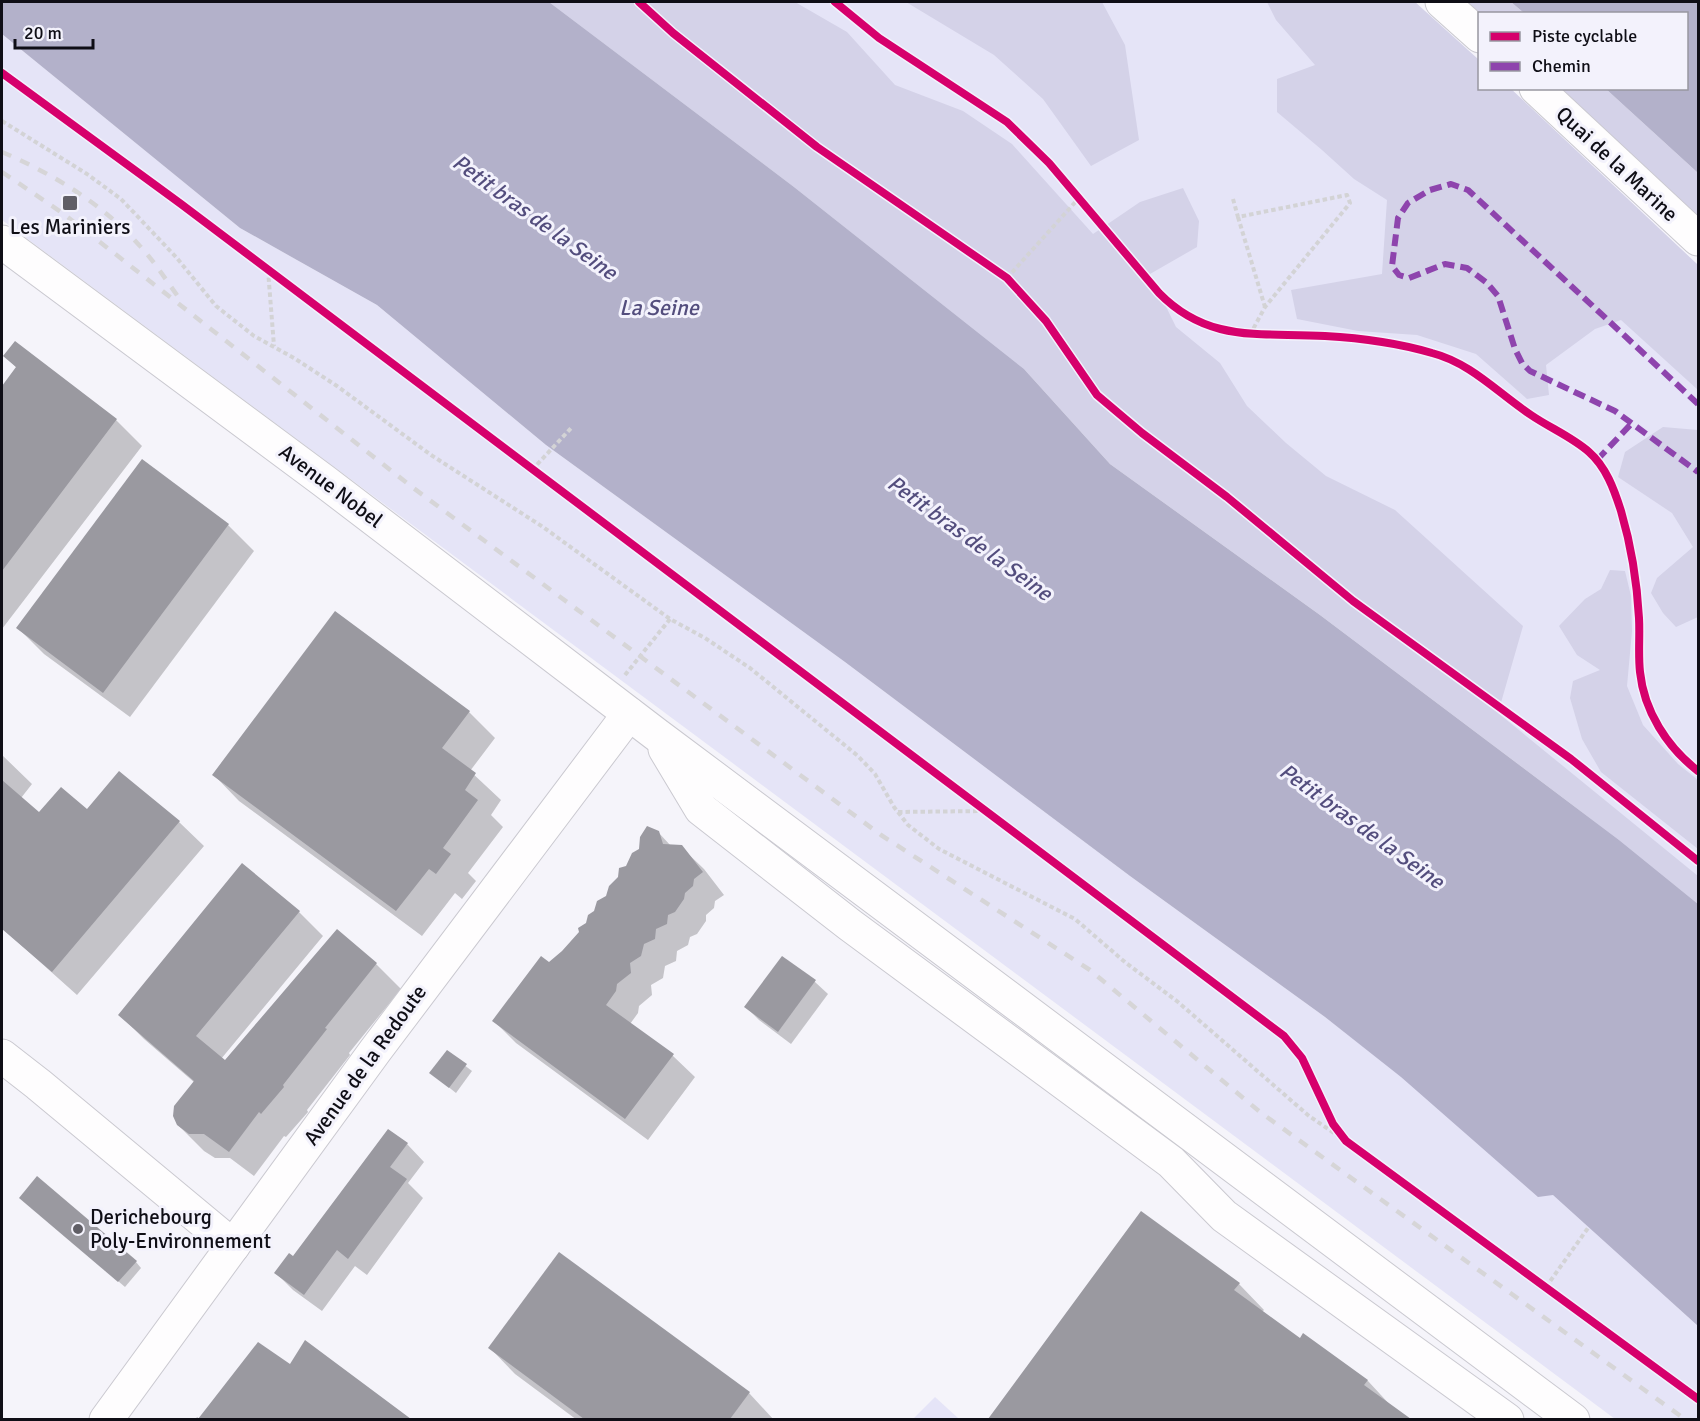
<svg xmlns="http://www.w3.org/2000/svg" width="1700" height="1421" viewBox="0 0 1700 1421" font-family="Signika,sans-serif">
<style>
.green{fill:#e5e4f7}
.forest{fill:#d4d2e8}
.water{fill:#b3b1ca}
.shadow{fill:#0003}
.building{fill:#9a99a0}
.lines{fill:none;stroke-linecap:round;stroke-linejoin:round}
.minor-casing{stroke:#cac9d0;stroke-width:35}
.path{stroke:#d3d3d5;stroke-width:4;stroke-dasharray:4.5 3;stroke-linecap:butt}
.minor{stroke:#fefdfe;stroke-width:33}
.rail{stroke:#d6d5d7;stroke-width:4.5;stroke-dasharray:10 10;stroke-linecap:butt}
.quiet{stroke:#8e44ad;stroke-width:6;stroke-dasharray:12 6;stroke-linecap:butt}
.cycleway-casing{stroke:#f3f2fc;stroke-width:11}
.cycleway{stroke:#d6006c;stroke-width:8}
.poi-dot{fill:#605e66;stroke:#f3f2fc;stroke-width:2}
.labels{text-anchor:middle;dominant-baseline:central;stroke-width:6;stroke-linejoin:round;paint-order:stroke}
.street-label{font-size:21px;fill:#0f0e16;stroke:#f3f2fc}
.poi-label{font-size:21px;fill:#0f0e16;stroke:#f3f2fc}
.water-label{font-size:22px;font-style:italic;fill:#534d7d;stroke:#f3f2fc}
</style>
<rect width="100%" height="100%" fill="#f5f4fa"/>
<g class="green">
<path d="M549 2H1415L1479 60 1480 88 1511 89 1698 265V904L794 187Z"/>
<path d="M2 34 240 228 377 305 546 445 845 662 1130 876 1325 1017 1553 1194 1698 1326V1419H1615L2 220Z"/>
<path d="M935 1397 959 1419H913Z"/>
</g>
<g class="forest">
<path d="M549 2H795L847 32 895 85 963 111 1012 144 1093 234 1140 202 1183 188 1199 221 1197 247 1150 274 1176 327 1220 363 1247 406 1286 443 1326 476 1395 510 1523 626 1498 713 1698 876V904L1619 840 1320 615 1110 464 1024 369 794 187Z"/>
<path d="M906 2H1102L1125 45 1139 140 1091 166 1043 99 994 55Z"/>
<path d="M1267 2H1415L1479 60 1480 88 1511 89 1698 265V390L1621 320 1595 329 1546 365 1549 395 1527 399 1476 354 1417 335 1358 331 1297 319 1291 290 1382 274 1387 200 1354 179 1322 150 1277 112V79L1315 65 1276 20Z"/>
<path d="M1460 2H1511L1524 13 1480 14Z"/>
<path d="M1554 89H1606L1698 173V222Z"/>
<path d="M1663 427 1698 430V617L1676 627 1663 613 1651 593 1657 578 1693 547 1672 513 1618 477 1625 452Z"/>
<path d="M1610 570 1625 571 1631 596 1632 631 1627 686 1643 725 1678 764 1698 780V849L1601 772 1582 739 1570 698 1573 681 1600 670 1577 655 1559 626 1585 599 1601 589Z"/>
</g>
<g class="water">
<path d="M2 2H549L794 187 1024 369 1110 464 1320 615 1619 840 1698 904V1326L1553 1195 1538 1197 1401 1077 1325 1017 1130 876 845 662 546 445 377 305 240 228 2 34Z"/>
<path d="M1511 2H1698V173L1606 89 1686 88V14L1524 13Z"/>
</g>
<g class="shadow">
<path d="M15 343 116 420 142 446 2 629V388L17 368 5 356Z"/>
<path d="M143 461 228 525 254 551 130 717 44 654 18 628Z"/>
<path d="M469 712 495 738 470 771 501 800 491 815 503 827 468 873 476 881 462 899 455 893 422 936 239 801 214 775Z"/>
<path d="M2 755 32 784 21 798 39 814 87 812 179 822 204 846 77 995 2 928V914L19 892 8 883 2 891Z"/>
<path d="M658 832 671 846 681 847 704 869 724 895 715 901 714 908 706 915V921L697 934 690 937 688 945 677 951 676 961 665 966 663 978 651 985 652 995 639 1006 638 1013 630 1024 673 1056 695 1077 648 1140 516 1043 494 1021 549 964 563 953 587 924 627 868Z"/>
<path d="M299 912 323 936 221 1059 225 1062 337 931 376 964 401 989 349 1053 350 1055 307 1110 308 1112 286 1137 284 1136 254 1176 230 1158H215L204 1151 179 1126 195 1083 144 1039 120 1015Z"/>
<path d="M782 958 815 982 828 994 791 1044 759 1020 746 1007Z"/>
<path d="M447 1052 472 1071 456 1093 431 1073Z"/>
<path d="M407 1144 424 1162 408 1183 423 1198 367 1275 355 1266 322 1311 293 1290 276 1273 293 1259Z"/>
<path d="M27 1203 136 1262 141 1268 125 1287Z"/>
<path d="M559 1254 749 1393 774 1420H577L515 1374 490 1348Z"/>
<path d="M1239 1284 1264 1310 1262 1312 1300 1340 1304 1335 1368 1381 1392 1407 1409 1420H993L991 1418Z"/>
<path d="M305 1342 408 1420H195L197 1417 200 1419 290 1366Z"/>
</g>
<g class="building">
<path d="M15 341 117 419 2 571V386L16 367 3 356Z"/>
<path d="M142 459 229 524 103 693 16 628Z"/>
<path d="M335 611 470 711 442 748 476 773 465 790 478 800 443 848 451 854 436 874 429 869 396 911 212 775Z"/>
<path d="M119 771 180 821 52 972 2 929V780L39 812 61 787 87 809Z"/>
<path d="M647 826 659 831 663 844 682 845 703 872 694 879 693 886 685 893 684 899 675 912 668 915 667 924 656 929 655 939 644 944 641 956 630 963 631 973 617 984 616 991 606 1005 674 1054 625 1119 492 1021 541 956 549 962 562 951 579 932 578 928 586 923 588 915 594 911 597 901 606 896 609 886 618 877 619 868 626 866 632 853 639 849 640 837Z"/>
<path d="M242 863 300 911 196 1036 225 1060 337 929 377 963 325 1028 327 1029 283 1085 284 1087 261 1114 259 1112 229 1152 204 1134H189L177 1125 173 1116 174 1106 194 1081 118 1015Z"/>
<path d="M782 956 816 980 778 1032 744 1007Z"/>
<path d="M447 1050 467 1064 449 1088 429 1073Z"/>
<path d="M388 1129 408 1143 390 1167 407 1179 348 1259 337 1250 304 1295 274 1273 289 1253 293 1256Z"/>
<path d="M37 1176 137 1261 118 1282 19 1198Z"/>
<path d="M1141 1211 1240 1283 1234 1290 1300 1338 1303 1333 1368 1380 1364 1385 1411 1419H988Z"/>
<path d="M559 1252 750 1392 730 1419H584L488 1348Z"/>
<path d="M305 1340 411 1419H198L258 1342 290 1364Z"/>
</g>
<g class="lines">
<g class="minor-casing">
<g id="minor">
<path d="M1442 2 1480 36"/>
<path d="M1536 88 1698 239"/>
<path d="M2 242 324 481 657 735 1573 1420"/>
<path d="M665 749 701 809 850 925 1171 1162 1224 1216 1507 1420"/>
<path d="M2 1056 38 1084 233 1246"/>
<path d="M106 1420 375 1051 629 714"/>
</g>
</g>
<g class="path">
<path d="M2 121 87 174 121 199 176 257 216 306 254 336 294 358 337 386 431 455 543 527 670 619 705 638 750 668 858 756 875 774 894 807 908 825 939 849 1075 919 1126 963 1178 1002 1309 1116 1346 1141"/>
<path d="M1233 199 1238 217 1347 195 1350 203 1265 307 1251 333"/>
<path d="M1238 217 1265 307"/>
<path d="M268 270 274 346"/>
<path d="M1007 278 1079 198"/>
<path d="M532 470 572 427"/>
<path d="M625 675 670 619"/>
<path d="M898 812 985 811"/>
<path d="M1546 1287 1588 1228"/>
</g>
<use href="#minor" class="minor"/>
<g class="rail">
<path d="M2 152C51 173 103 204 139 245 154 261 166 280 179 298"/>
<path d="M2 172 61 212 114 253 412 487 881 835 1090 970 1260 1112 1686 1420"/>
</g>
<g class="quiet">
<path d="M1698 404 1468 190 1451 184 1430 190 1408 203 1398 218 1392 266 1399 275 1409 278 1445 264 1467 268 1487 283 1498 296 1515 349 1522 363 1530 371 1615 411 1698 472"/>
<path d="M1597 460 1632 423"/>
</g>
<g class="cycleway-casing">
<g id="cycleway">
<path d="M639 2 673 33 817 147 1007 278 1046 321 1097 395 1142 433 1227 497 1353 601 1571 759 1698 861"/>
<path d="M835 2 879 38 1007 122 1049 163 1159 293C1209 344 1261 332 1325 336 1361 338 1398 343 1432 353 1471 363 1499 394 1531 415 1550 428 1572 437 1589 452 1606 467 1614 489 1621 511 1631 545 1637 582 1639 618 1640 636 1638 654 1640 672 1644 711 1667 747 1698 771"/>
<path d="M2 73 181 204 1284 1036 1302 1058 1333 1124 1346 1141 1698 1399"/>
</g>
</g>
<use href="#cycleway" class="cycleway"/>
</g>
<g class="poi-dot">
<rect x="62" y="195" width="16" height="16" rx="3"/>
<circle cx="78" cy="1229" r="6"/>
</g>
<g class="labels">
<g class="street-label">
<text transform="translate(1617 164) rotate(43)">Quai de la Marine</text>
<text transform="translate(331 486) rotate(37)">Avenue Nobel</text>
<text transform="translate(365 1065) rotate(-54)">Avenue de la Redoute</text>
</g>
<g class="poi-label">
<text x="70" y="227">Les Mariniers</text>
<text x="90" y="1217" text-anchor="start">Derichebourg<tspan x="90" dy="24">Poly-Environnement</tspan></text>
</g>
<g class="water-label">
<text transform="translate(535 217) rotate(36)">Petit bras de la Seine</text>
<text x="659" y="307">La Seine</text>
<text transform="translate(970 538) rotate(36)">Petit bras de la Seine</text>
<text transform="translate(1362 826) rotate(36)">Petit bras de la Seine</text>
</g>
</g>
<rect width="1700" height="1421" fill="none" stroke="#0f0e16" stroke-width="6"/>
<rect x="1478" y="12" width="210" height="78" fill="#f3f2fc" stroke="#9897a0" stroke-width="1.5"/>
<rect x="1490" y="32" width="30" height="9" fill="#d6006c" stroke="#9897a0" stroke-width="1.5"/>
<text x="1532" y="42" font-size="18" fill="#0f0e16">Piste cyclable</text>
<rect x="1490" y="62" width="30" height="9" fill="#8e44ad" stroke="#9897a0" stroke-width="1.5"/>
<text x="1532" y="72" font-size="18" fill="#0f0e16">Chemin</text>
<path d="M15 39v9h78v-9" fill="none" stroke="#0f0e16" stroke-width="3"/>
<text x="24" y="39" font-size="18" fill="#0f0e16" stroke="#f3f2fc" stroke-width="4.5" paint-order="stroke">20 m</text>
</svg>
